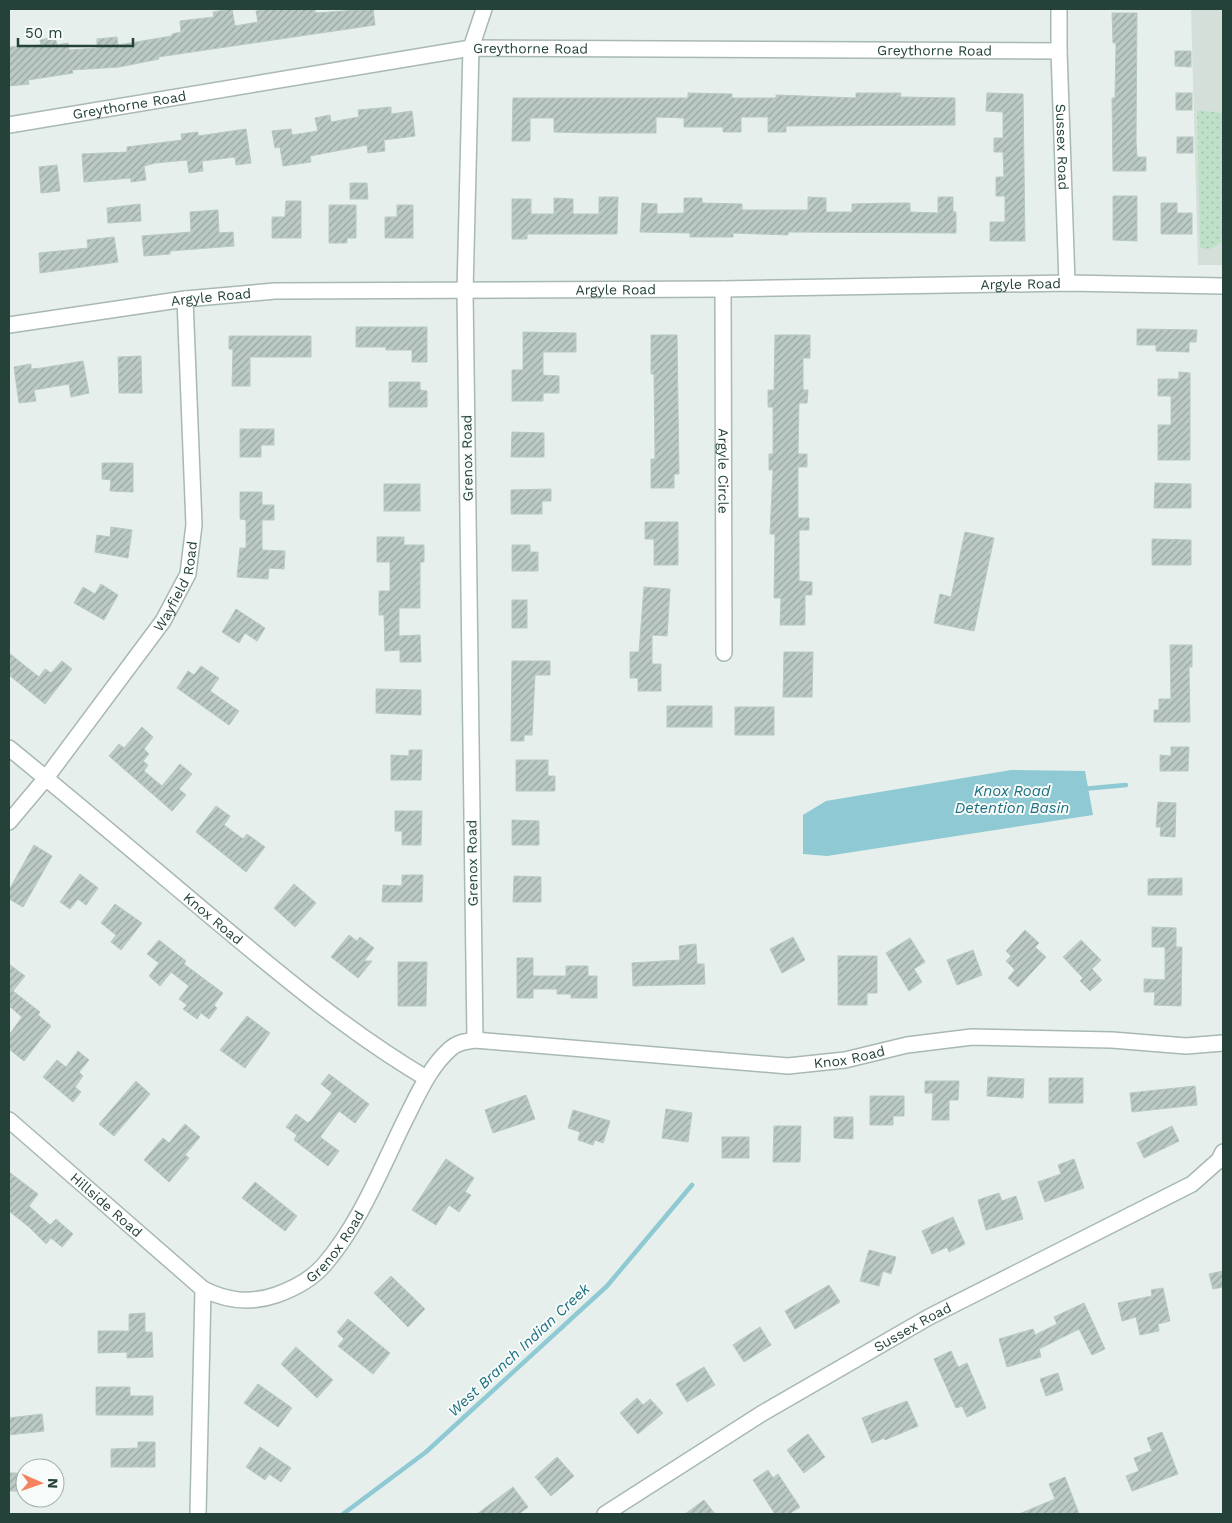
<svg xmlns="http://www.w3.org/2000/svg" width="1232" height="1523" viewBox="0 0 1232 1523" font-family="'Work Sans',sans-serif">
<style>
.built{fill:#d4dfda}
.park{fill:url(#park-dots)}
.water{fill:#8ec9d4}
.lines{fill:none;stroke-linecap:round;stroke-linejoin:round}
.stream{stroke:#8ec9d4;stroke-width:4.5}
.building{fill:url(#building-hatch);stroke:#b8c9c2}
.minor-casing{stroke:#a8b8b2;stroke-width:18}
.tertiary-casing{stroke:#a8b8b2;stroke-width:18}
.minor{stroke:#fff;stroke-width:15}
.tertiary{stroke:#fff;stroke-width:15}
.labels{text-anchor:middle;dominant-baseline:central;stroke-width:4;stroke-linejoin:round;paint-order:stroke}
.street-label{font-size:14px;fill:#24423a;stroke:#f7fbf9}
.water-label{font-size:15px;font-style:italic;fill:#1c6f80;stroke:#f7fbf9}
</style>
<defs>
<pattern id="park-dots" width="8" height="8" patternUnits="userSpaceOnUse" patternTransform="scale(1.25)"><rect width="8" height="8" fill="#bfe0c8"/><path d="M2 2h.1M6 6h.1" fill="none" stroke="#a4c1ad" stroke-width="1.8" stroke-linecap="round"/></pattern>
<pattern id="building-hatch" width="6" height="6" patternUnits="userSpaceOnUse" patternTransform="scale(1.25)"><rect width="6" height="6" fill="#bbcac4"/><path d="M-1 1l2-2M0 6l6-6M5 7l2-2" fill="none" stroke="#98a6a0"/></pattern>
</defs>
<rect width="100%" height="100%" fill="#e6efeb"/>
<path class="built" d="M1191 9H1223V265H1198Z"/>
<path class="park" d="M1197 110 1223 113V241L1210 249 1200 248Z"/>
<path class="water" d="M1011 770 1085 771 1093 815 827 856 803 854V815L826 801Z"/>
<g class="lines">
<g class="stream">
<path d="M1082 789 1126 785"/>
<path d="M343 1514 426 1452 607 1286 692 1185"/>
</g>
</g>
<g class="building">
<path d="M232 9 235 26 258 22 256 11 271 9H315V13L373 9 375 25 158 57 159 59 119 67 72 70 73 73 28 80 29 84 9 86 10 47 41 45 40 40 55 37 57 45 68 43 69 50 97 48V39L117 37 118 45 172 36V34L181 32 180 21 214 17 213 12Z"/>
<path d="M1112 13H1137L1136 141 1137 157H1146V171H1113L1112 98H1115L1116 43H1113Z"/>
<path d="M1175 51H1191V67L1175 66Z"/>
<path d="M688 93 732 94V98H776V95L856 98V93H901L900 97 955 98V125L786 126V132H768V117H741V132H723V127H684V118L656 117V133H592L554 132V118H530V141H512L513 98H688Z"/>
<path d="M987 93 1023 94 1025 241H990V222H1005V196H996V177H1004L1003 152H994V138H1003V112L986 111Z"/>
<rect x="1176" y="93" width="16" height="17"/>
<path d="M391 107V114L412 111 415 136 384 140 385 151 368 153 367 145 310 156 311 162 283 166 280 147 275 148 272 131 291 129 292 135 318 131 315 118 330 115 331 122 359 117 358 110Z"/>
<path d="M246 129 251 163 236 165 235 157 202 161 203 171 189 173 187 160 155 163 144 166 146 180 131 182V178L84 182 82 154 127 152V147L182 140 181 134 198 132V136Z"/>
<rect x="1177" y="137" width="16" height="16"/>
<path d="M57 165 60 191 41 193 39 167Z"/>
<path d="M350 183H367L368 199H350Z"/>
<path d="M1113 196H1137V241L1113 240Z"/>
<path d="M599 197H618L617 234H527V239H512V199H531V214H554V198L573 199V214H599Z"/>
<path d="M808 197 826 198V212H852V204L892 203H910V212L938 213V197H953V212H956V233L788 232V235L733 233V237H690V233L640 232 642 203 657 204V214L684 213V198H702V203L742 204V210H808Z"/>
<path d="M286 201H301V238H272V217H285Z"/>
<path d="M1161 203H1177V213H1192V234H1161Z"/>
<path d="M140 204 141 221 108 223 107 208Z"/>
<path d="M329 205H356V238H347V243H329Z"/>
<path d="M397 205H413V238H385V217H397Z"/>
<path d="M218 210 219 233 233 232 234 246 170 251V254L144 256 142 236 191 232 190 212Z"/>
<path d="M114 237 118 262 40 273 39 253 88 248 87 240Z"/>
<path d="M356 327H427V362H412V350H386V347H356Z"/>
<path d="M1137 329 1197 330 1196 342H1189V352L1156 351V345H1137Z"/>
<path d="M523 332 576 333V352H543V375L559 376V393H543V401H512V370H523Z"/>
<path d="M651 335H677L679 474H674V488H651V459H655L654 374H651Z"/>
<path d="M775 335H810V358H803V390H808L807 403H799L798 454H807V467H798V518H809V530H799V581L812 582V595H805V625H780L781 598H774L775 534H770L773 470H769V454H773V407H768V390H774Z"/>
<path d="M229 336H311V357H250V386H232L233 349H229Z"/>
<path d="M141 356 142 393H119L118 357Z"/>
<path d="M83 361 89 393 71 397 69 384 34 390 36 401 19 403 14 367 31 364V369L42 368Z"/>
<path d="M1179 372 1190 373V460H1158V425H1171V396H1158V379H1179Z"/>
<path d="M389 382H420V390L427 391V407H389Z"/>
<path d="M240 429H274V445H261V457H240Z"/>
<path d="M512 432 544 433V457H511Z"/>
<path d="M102 463H133V492L110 491 111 480 102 479Z"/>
<path d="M1155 483 1191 484V508H1154Z"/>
<rect x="384" y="484" width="36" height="27"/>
<path d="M551 489V501H542V514H511V490Z"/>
<path d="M240 492H262V505H274V520H262V550L285 551 284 569 269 568 268 579 237 577 240 548H246V520L240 519Z"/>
<path d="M645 522H678V565H654V539H645Z"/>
<path d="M111 527 132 530 128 558 95 552 97 535 110 537Z"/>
<path d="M965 532 994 538 974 631 934 623 940 594 951 597Z"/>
<path d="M377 537H404V545H424V562H420V608H399V636L420 635 421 662H400V650L385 651 384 615H379V591H390V562H377Z"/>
<path d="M1152 539 1191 540V565H1152Z"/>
<path d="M512 545H530V552H538V571H512Z"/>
<path d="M101 584 118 595 104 620 74 603 83 587 95 594Z"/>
<path d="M644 587 670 589 667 636 652 635V664H661V691H638V678H630V652H639Z"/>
<rect x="512" y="600" width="15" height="28"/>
<path d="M236 609 265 628 257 641 245 633 239 643 222 632Z"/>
<path d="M1170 645H1192V667H1189L1190 722H1154V710H1159V699H1171Z"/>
<path d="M784 652H813L812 697H783Z"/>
<path d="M9 653 39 677 45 669 51 673 62 661 72 669 45 704 9 675Z"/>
<path d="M512 661H550V675H535L532 735H524V741H511Z"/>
<path d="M201 666 219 678 210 691 239 711 229 725 177 688 188 671 194 675Z"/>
<path d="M376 689 421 690V715L376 713Z"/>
<rect x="667" y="706" width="45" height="21"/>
<rect x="735" y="707" width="39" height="28"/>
<path d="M142 727 153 737 144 749 149 754 143 761 148 765 144 771 162 786 180 764 192 774 179 789 186 795 172 811 109 756 119 744 124 748Z"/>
<path d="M1171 747H1189L1188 771H1160V755L1171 756Z"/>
<path d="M409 750H422L421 780H391V755L409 756Z"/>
<path d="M516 760H548V776H555V791H516Z"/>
<path d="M1158 802 1176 803 1175 837 1160 836 1161 827H1156Z"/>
<path d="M216 806 230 816 224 825 243 839 247 834 265 847 246 872 196 832Z"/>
<path d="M395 811H422L421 845H402V831H395Z"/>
<path d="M512 820 539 821V845H512Z"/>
<path d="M34 845 52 856 23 907 9 899V890Z"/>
<path d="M80 874 98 888 86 905 78 899 70 909 60 902Z"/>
<path d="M402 875H423L422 902H382L383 885 402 886Z"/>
<path d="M514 876 541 877V902H513Z"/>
<path d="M1182 878V895H1148V879Z"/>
<path d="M294 884 316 903 295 927 274 908Z"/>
<path d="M115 904 142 923 121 950 111 942 116 935 101 923Z"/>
<path d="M1152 927 1176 928V947H1182L1181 1006 1154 1005 1155 992H1144V979L1165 980V947H1152Z"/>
<path d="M1025 930 1039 943 1035 947 1046 957 1018 987 1008 978 1015 970 1006 961 1011 956 1006 951Z"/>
<path d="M349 935 357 941 360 937 374 948 364 961H372L358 978 331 957Z"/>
<path d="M793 937 805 960 782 973 770 949Z"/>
<path d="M910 938 925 962 914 969 922 982 909 991 886 953Z"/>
<path d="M159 940 186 961 184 964 223 993 214 1005 217 1008 209 1019 201 1013 197 1019 183 1009 187 1005 179 999 189 986 171 972 160 986 149 976 159 963 147 954Z"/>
<path d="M1081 940 1101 960 1092 969 1102 980 1090 991 1080 981 1083 978 1063 957Z"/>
<path d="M696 944 697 964H704L705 984 633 986 632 963 680 960 679 946Z"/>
<path d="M973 950 982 975 957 985 947 960Z"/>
<path d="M838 956H877V993H867V1005H838Z"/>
<path d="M517 958H533V976H566V966H588V976H597V998H571V994H557V989H533V998H517Z"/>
<path d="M398 962H427L426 1006H398Z"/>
<path d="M9 964 25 976 13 991 40 1012 38 1015 51 1026 24 1061 9 1049V1035L22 1017 9 1006Z"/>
<path d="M247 1016 270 1033 245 1068 220 1050Z"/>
<path d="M78 1051 89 1060 79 1072 83 1076 75 1087 81 1092 73 1102 43 1077 57 1060 66 1067Z"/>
<path d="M329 1074 369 1104 355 1123 339 1111 320 1137 339 1151 328 1166 294 1140 297 1135 286 1127 296 1114 308 1123 313 1118 332 1093 321 1084Z"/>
<path d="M988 1077 1024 1079 1023 1098 987 1096Z"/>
<rect x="1049" y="1078" width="34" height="25"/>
<path d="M136 1081 150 1094 114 1136 99 1124Z"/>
<path d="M925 1081H959L958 1100H949V1120H932L933 1093H925Z"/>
<path d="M1195 1086 1197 1105 1132 1112 1130 1093Z"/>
<path d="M526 1095 535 1119 493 1133 485 1110Z"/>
<path d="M870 1096H904V1116H893V1125H870Z"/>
<path d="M666 1109 692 1113 688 1142 662 1138Z"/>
<path d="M573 1110 610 1121 603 1143 595 1140 593 1145 578 1140 580 1132 568 1128Z"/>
<path d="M834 1117H853V1139L834 1138Z"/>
<path d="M185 1124 200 1137 185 1155 189 1158 169 1182 144 1160 163 1138 169 1143Z"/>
<path d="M774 1126H801L800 1162H773Z"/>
<path d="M1172 1126 1179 1141 1144 1158 1137 1143Z"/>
<rect x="722" y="1137" width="27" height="21"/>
<path d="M446 1159 474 1178 465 1192 471 1195 459 1212 449 1205 436 1225 412 1210Z"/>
<path d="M1074 1159 1084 1188 1045 1202 1038 1182 1061 1174 1058 1165Z"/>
<path d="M9 1172 38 1194 29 1206 50 1225 56 1219 73 1234 62 1247 51 1238 46 1244 29 1227 9 1211Z"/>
<path d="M255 1182 297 1216 285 1231 242 1198Z"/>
<path d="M999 1193 1002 1201 1016 1196 1023 1219 986 1230 978 1200Z"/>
<path d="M953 1217 965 1244 949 1252 947 1247 932 1254 922 1231Z"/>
<path d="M869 1250 896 1257 891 1274 883 1271 879 1286 860 1281Z"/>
<path d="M1223 1271V1287L1213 1289 1209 1274Z"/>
<path d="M391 1276 425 1309 408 1327 374 1293Z"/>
<path d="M829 1285 840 1302 795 1329 785 1311Z"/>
<path d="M1163 1288 1170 1321 1158 1324 1159 1331 1140 1335 1136 1317 1122 1321 1118 1303 1152 1296 1151 1290Z"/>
<path d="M1084 1303 1105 1349 1092 1355 1079 1329 1039 1349 1041 1357 1007 1367 999 1339 1033 1329 1035 1335 1057 1324 1054 1317Z"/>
<path d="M145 1313V1332H152L153 1357 127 1358V1352L98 1353V1331H129V1314Z"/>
<path d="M348 1319 390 1353 373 1374 338 1346 344 1339 337 1332Z"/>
<path d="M760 1327 771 1345 744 1362 733 1345Z"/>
<path d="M296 1347 333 1380 317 1398 281 1364Z"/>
<path d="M951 1351 958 1367 967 1363 986 1408 967 1417 962 1406 956 1408 934 1359Z"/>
<path d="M704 1367 715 1385 687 1402 676 1384Z"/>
<path d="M1058 1373 1063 1390 1046 1396 1040 1379Z"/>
<path d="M258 1384 292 1408 278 1427 244 1403Z"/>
<path d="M96 1387H130V1396H153V1415H96Z"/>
<path d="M637 1398 643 1405 650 1399 663 1413 638 1434 620 1413Z"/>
<path d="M907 1401 918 1426 885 1440 884 1438 872 1443 862 1418Z"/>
<path d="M42 1414 44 1431 9 1435V1418Z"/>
<path d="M1162 1432 1178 1474 1132 1491 1126 1476 1139 1471 1134 1458 1152 1451 1147 1438Z"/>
<path d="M808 1434 825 1457 804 1473 787 1450Z"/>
<path d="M138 1442H155V1467H111V1449L138 1448Z"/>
<path d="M260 1447 291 1468 281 1482 269 1474 265 1480 246 1467Z"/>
<path d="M557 1457 574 1476 551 1496 535 1477Z"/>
<path d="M768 1470 773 1478 778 1474 800 1507 789 1514H775L753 1480Z"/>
<rect x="9" y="1473" width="16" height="18"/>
<path d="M1065 1477 1079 1514H1019L1055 1499 1049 1484Z"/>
<path d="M513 1487 528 1507 519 1514H477Z"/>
<path d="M704 1500 715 1514H685Z"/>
</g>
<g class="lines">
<g class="minor-casing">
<g id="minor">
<path id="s1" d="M1059 9V51L1067 283"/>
<path id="s2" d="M9 125 471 48 1059 51"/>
<path id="s3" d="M723 289 724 653"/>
<path id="s4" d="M9 748C78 804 146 862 215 920 282 976 350 1033 426 1078"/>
<path id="s5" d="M9 822 46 778 163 621 188 574 194 525 185 299"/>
<path id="s6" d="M475 1040 788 1066 845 1060 907 1045 972 1037 1112 1040 1186 1046 1223 1043"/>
<path id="s7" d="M9 1120 203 1289"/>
<path id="s8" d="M198 1514 203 1289C227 1301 250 1304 276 1295 293 1289 312 1279 324 1265 361 1222 382 1166 407 1116 419 1092 430 1067 450 1049 458 1042 465 1042 475 1040L465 291 471 48 484 9"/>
<path id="s9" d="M605 1514 761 1414 929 1317 1192 1184 1219 1160 1223 1152"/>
</g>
</g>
<g class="tertiary-casing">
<g id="tertiary">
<path id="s10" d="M9 325 185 299 275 291 723 289 1067 283 1223 286"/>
</g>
</g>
<use href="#minor" class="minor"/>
<use href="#tertiary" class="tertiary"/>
</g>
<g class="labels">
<g class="street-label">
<text stroke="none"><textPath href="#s2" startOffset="528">Greythorne Road</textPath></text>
<text stroke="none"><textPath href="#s2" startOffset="932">Greythorne Road</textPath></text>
<text stroke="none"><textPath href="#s2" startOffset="122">Greythorne Road</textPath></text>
<text stroke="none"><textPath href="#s1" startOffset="138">Sussex Road</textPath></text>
<text stroke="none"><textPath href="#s10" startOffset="1014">Argyle Road</textPath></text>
<text stroke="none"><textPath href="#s10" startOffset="609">Argyle Road</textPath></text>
<text stroke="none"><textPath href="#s10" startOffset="204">Argyle Road</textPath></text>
<text transform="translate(467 458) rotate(-91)">Grenox Road</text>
<text stroke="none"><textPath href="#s3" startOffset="182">Argyle Circle</textPath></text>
<text stroke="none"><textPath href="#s5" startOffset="291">Wayfield Road</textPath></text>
<text transform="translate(472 863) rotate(-91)">Grenox Road</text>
<text stroke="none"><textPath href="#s4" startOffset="266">Knox Road</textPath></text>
<text stroke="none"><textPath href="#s6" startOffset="376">Knox Road</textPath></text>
<text stroke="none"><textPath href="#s7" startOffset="129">Hillside Road</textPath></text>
<text stroke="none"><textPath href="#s8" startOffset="379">Grenox Road</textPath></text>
<text stroke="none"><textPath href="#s9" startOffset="360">Sussex Road</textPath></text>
</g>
<g class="water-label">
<text x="1012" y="791">Knox Road<tspan x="1012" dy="17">Detention Basin</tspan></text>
<text transform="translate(519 1350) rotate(-43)">West Branch Indian Creek</text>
</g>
</g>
<rect width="1232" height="1523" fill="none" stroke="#24423a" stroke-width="20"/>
<g transform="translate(40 1483) rotate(92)"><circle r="24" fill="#f7fbf9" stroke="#a3b1ad"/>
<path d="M0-4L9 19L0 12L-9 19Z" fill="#f4845f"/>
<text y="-8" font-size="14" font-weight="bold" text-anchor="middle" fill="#24423a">N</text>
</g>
<path d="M18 38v8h115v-8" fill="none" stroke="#24423a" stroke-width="2.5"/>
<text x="25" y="38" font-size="15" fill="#24423a" stroke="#f7fbf9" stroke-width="4" paint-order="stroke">50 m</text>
</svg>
